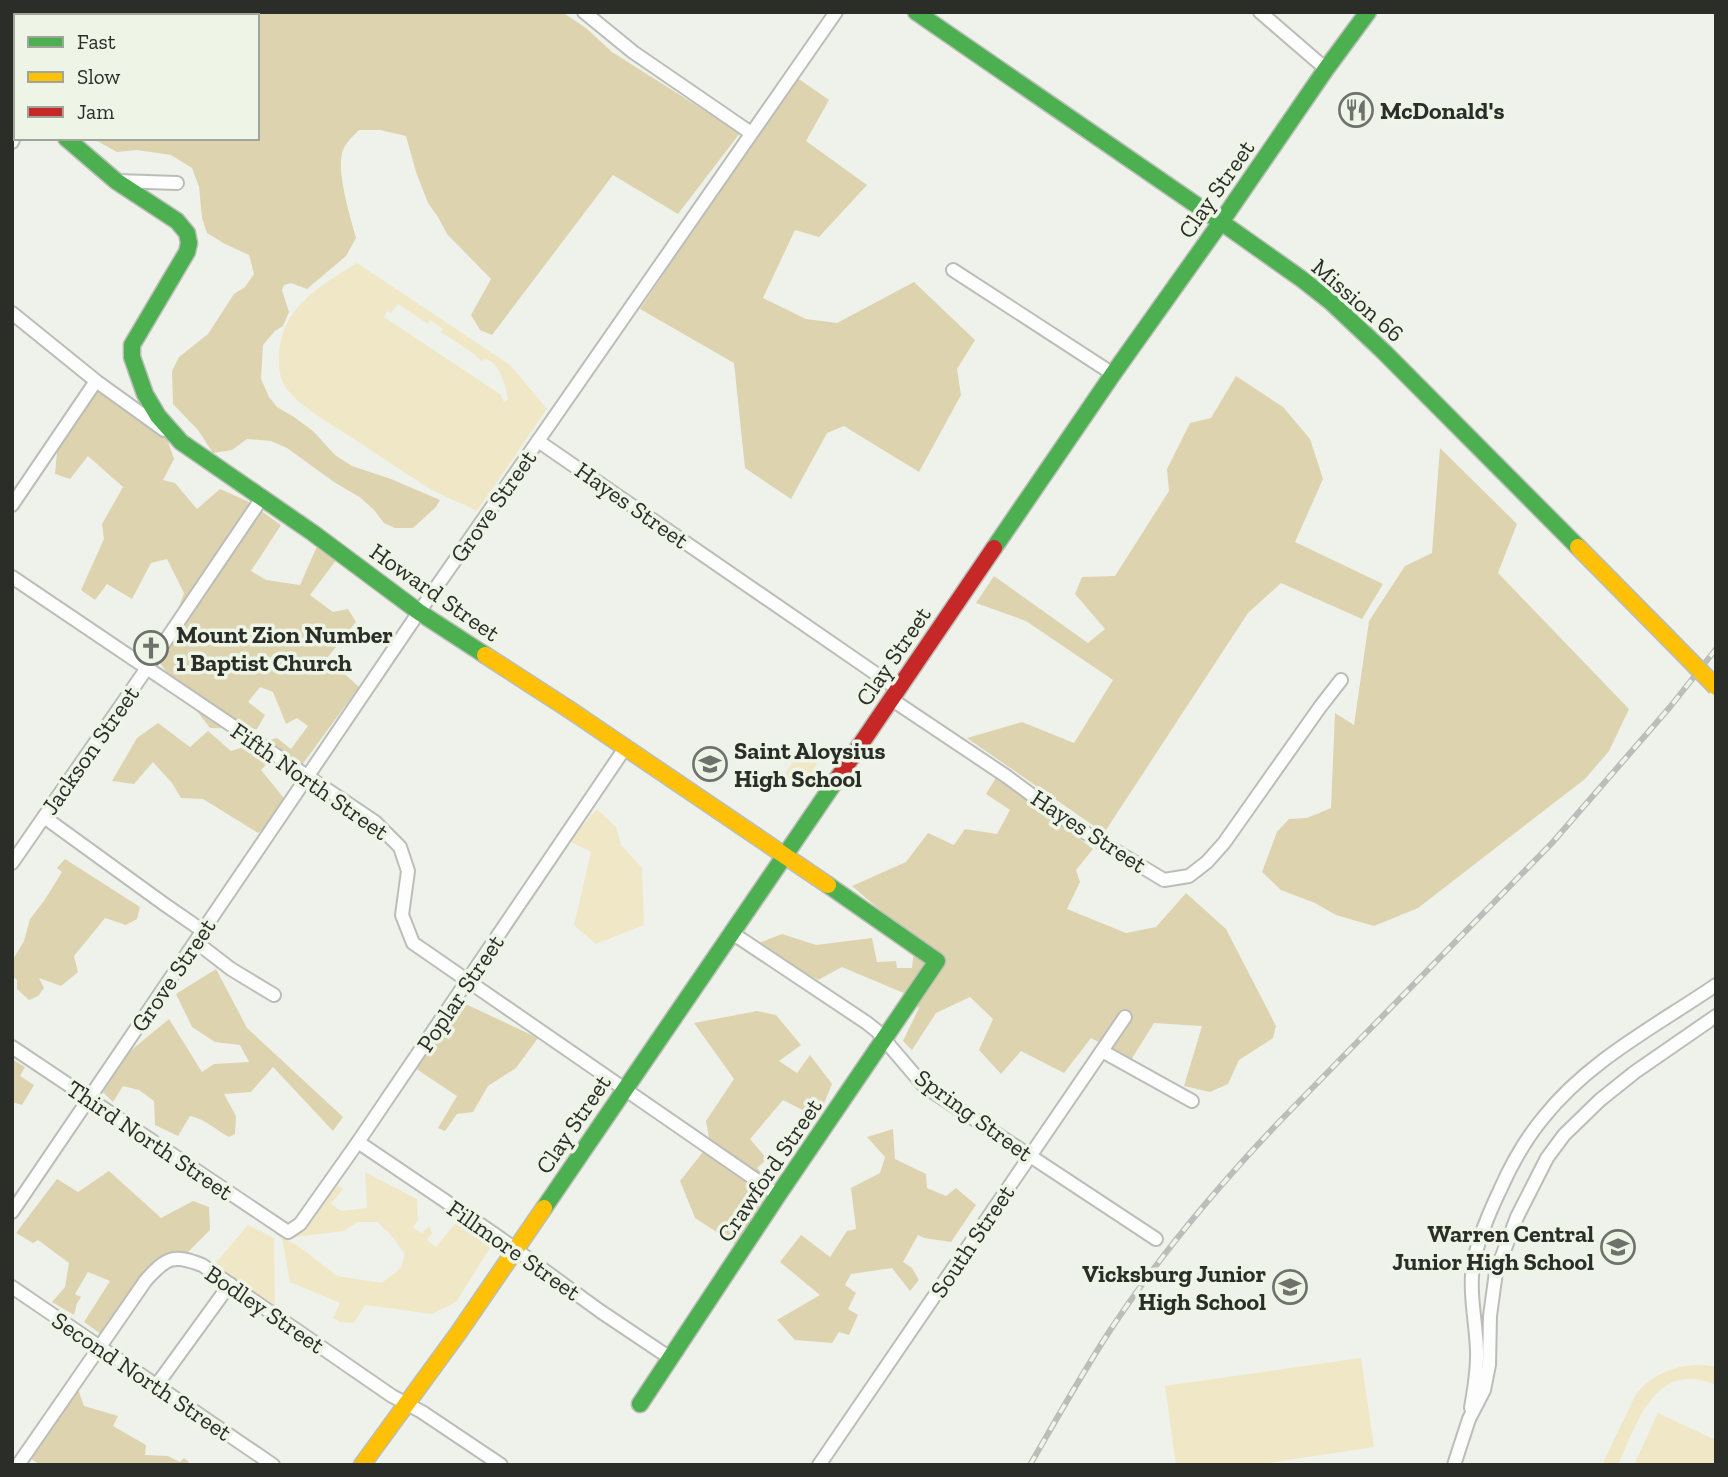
<svg xmlns="http://www.w3.org/2000/svg" width="1728" height="1477" viewBox="0 0 1728 1477" font-family="'Zilla Slab',serif">
<style>
.green{fill:#f0e7c6;fill-rule:evenodd}
.forest{fill:#ded3af}
.lines{fill:none;stroke-linecap:round;stroke-linejoin:round}
.street-casing{stroke:#bbbeb8;stroke-width:16}
.fast-casing{stroke:#bbbeb8;stroke-width:19}
.slow-casing{stroke:#bbbeb8;stroke-width:19}
.jam-casing{stroke:#bbbeb8;stroke-width:19}
.street{stroke:#fcfdfc;stroke-width:12}
.fast{stroke:#4caf50;stroke-width:16}
.slow{stroke:#ffc107;stroke-width:16}
.jam{stroke:#c62828;stroke-width:16}
.rail-casing{stroke:#bcbcba;stroke-width:6}
.rail{stroke:#eef5e7;stroke-width:3.5;stroke-dasharray:10;stroke-linecap:butt}
.slow-bridge-casing{stroke:#bbbeb8;stroke-width:19;stroke-linecap:butt}
.slow-bridge{stroke:#ffc107;stroke-width:16}
.labels{text-anchor:middle;dominant-baseline:central;stroke-width:7;stroke-linejoin:round;paint-order:stroke}
.poi-label{font-size:24px;font-weight:bold;fill:#2a2d28;stroke:#eef5e7;text-anchor:start}
.street-label{font-size:24px;fill:#2a2d28;stroke:#eef5e7}
</style>
<rect width="100%" height="100%" fill="#eef2ea"/>
<g class="green">
<path d="M357 263 510 365 547 409 477 511C461 503 444 497 429 488 405 473 381 457 357 441 338 428 308 412 292 395 281 384 278 371 279 356 281 307 320 286 357 263ZM398 304 428 324 430 320 443 329 441 332 474 354 481 361 485 359C501 364 505 385 508 399L504 402 500 394 384 317 387 311 391 313Z"/>
<path d="M799 752 817 764 800 789 783 777Z"/>
<path d="M597 809 616 827 621 845 642 868 644 925 596 944 574 925 591 852 569 841Z"/>
<path d="M365 1172 417 1199 418 1219 413 1228 422 1233 429 1226 432 1233 427 1240 436 1247 458 1220 491 1246 456 1302 432 1314 365 1305 354 1323 341 1322 333 1318 340 1303 290 1282 282 1238 297 1245 337 1276 382 1283 401 1268 405 1254 391 1235 377 1222H357L344 1231 287 1238 335 1184 343 1189 331 1204 341 1211 367 1208Z"/>
<path d="M248 1225 274 1238 275 1310 213 1266Z"/>
<path d="M1361 1358 1374 1447 1255 1465H1176L1165 1386Z"/>
<path d="M1692 1365H1704L1716 1367V1385C1655 1359 1638 1422 1618 1465H1602L1635 1396C1649 1377 1668 1368 1692 1365Z"/>
<path d="M1658 1413 1716 1440V1465H1634Z"/>
</g>
<g class="forest">
<path d="M180 12H562L586 28 612 52 740 133 678 214 613 175 492 335 480 330 471 315 491 279 447 234 438 217 428 203 416 172 406 136 380 130H359C352 137 345 143 342 153 337 174 350 216 356 238L346 256 307 289 291 283 284 285 282 290 289 312 283 326 275 331 263 345 261 379 269 397 277 407 294 417 313 431 335 455 352 466 391 479 440 500 436 507 413 528H395L384 523 374 510 361 498 334 482 287 448 271 441 247 439 232 450 213 453 198 430 173 404 172 371 179 357 208 334 234 294 245 287 254 274 249 255 225 244 207 233 202 218 199 187 192 168 171 155 137 150 117 152 92 138H257V16H178Z"/>
<path d="M796 77 829 100 806 141 867 185 819 237 795 230 763 298 806 319 837 323 914 282 975 340 957 369 961 395 919 472 844 426 827 433 791 499 745 468 734 363 640 309Z"/>
<path d="M1236 376 1283 407 1310 439 1323 479 1295 542 1383 584 1362 619 1281 583 1248 613 1104 833 967 738 1022 722 1074 743 1113 680 1026 621 976 603 994 576 1088 643 1105 629 1075 594 1082 577 1115 576 1169 491 1167 469 1190 423 1211 418Z"/>
<path d="M96 387 166 436 174 459 163 480 175 483 197 509 220 489 247 501 281 525 251 571 266 580 300 585 318 544 337 559 310 595 333 612 348 609 356 622 327 658 359 687 302 765 285 766 266 741 277 738 291 749 308 726 297 718 286 724 273 692 260 687 248 702 265 715 257 729 210 728 159 662 184 593 167 559 151 563 132 599 107 584 95 600 81 590 104 539 102 524 123 487 88 456 70 479 55 474 58 442Z"/>
<path d="M1440 448 1517 524 1498 573 1629 709 1609 751 1585 779 1418 908 1374 926 1336 915 1315 903 1281 890 1262 872 1277 832 1289 819 1307 818 1331 808 1335 713 1354 725 1369 621 1405 566 1432 553Z"/>
<path d="M158 723 190 747 208 731 231 751 256 743 271 759 261 770 287 802 276 819 258 833 203 799 181 798 172 783 153 762 134 784 112 781 137 738Z"/>
<path d="M997 776 1093 849 1076 870 1080 882 1067 909 1126 933 1156 927 1186 893 1226 929 1276 1026 1273 1038 1239 1060 1228 1084 1210 1092 1184 1086 1202 1026 1154 1023 1131 1060 1091 1038 1064 1073 1021 1051 1001 1074 979 1050 993 1019 970 997 936 1013 912 1050 903 1041 919 1008 906 994 842 967 818 980 754 945 782 934 816 945 872 938 877 962 896 961 897 968H912L915 940 852 886 906 862 928 833 954 845 965 829 997 834 1010 810 986 794Z"/>
<path d="M65 859 140 907 137 919 126 925 105 918 74 956 78 972 61 986 39 978 44 988 38 996 29 1000 17 989V980L12 976V961L24 941 30 919 44 901 62 872 57 868Z"/>
<path d="M216 969 247 1028 343 1117 333 1131 273 1067 251 1092 224 1094 236 1116 235 1134 229 1137C216 1130 205 1119 190 1116L178 1136 155 1125 154 1101 139 1090 123 1086 113 1102 103 1092 129 1052 169 1019 202 1072 214 1064 249 1062 240 1045 215 1042 192 1027 176 994Z"/>
<path d="M457 1000 538 1038 516 1068 488 1086 473 1112 457 1114 445 1131 438 1128 457 1096 412 1066Z"/>
<path d="M757 1011 776 1015 801 1045 779 1061 797 1073 810 1055 832 1084 818 1118 783 1100 750 1139 767 1159 757 1168 778 1189 735 1244 695 1218 680 1181 710 1143 706 1121 734 1079 694 1023Z"/>
<path d="M12 1059 25 1067 20 1076 34 1085 22 1105 12 1102Z"/>
<path d="M893 1129 895 1159 926 1174 927 1188 946 1196 956 1188 976 1205 951 1242 924 1238 918 1235 903 1262 912 1268 919 1280 910 1291 892 1268 851 1274 845 1285 856 1293 848 1309 858 1315 849 1335 839 1332 832 1343 795 1340 777 1320 820 1295 780 1262 801 1235 830 1257 847 1231 856 1229 851 1188 880 1173 885 1157 867 1137Z"/>
<path d="M109 1171 161 1218 193 1201 209 1207 210 1230 188 1252 174 1253 139 1282 101 1334 84 1322 110 1281 88 1272 75 1294 81 1297 77 1303 74 1315 52 1302 65 1287 69 1263 38 1240 33 1243 16 1233 57 1179 78 1192Z"/>
<path d="M78 1389 84 1406 118 1416 113 1426 146 1445 145 1455 168 1456 180 1462 184 1458 189 1462 187 1465H40L30 1458Z"/>
</g>
<g class="lines">
<g class="street-casing">
<g id="street">
<path d="M584 12 633 52 751 133"/>
<path d="M1260 12 1326 69"/>
<path d="M42 16V12"/>
<path d="M12 142 16 132"/>
<path d="M117 181 177 183"/>
<path d="M953 270 1113 374"/>
<path d="M12 313 96 381 164 430"/>
<path d="M538 441 898 689"/>
<path d="M12 505 96 381"/>
<path d="M12 577 375 822 400 847 408 871 402 915 413 943 778 1195"/>
<path d="M891 699 1006 776 1071 824 1164 880 1189 876 1207 862 1224 843 1320 707 1341 680"/>
<path d="M44 817 164 904 203 931"/>
<path d="M12 863 147 668 262 498"/>
<path d="M732 933 867 1023 877 1031 924 1086 1156 1239"/>
<path d="M196 942 231 969 274 995"/>
<path d="M12 1047 288 1232 300 1224 358 1142 625 748"/>
<path d="M1102 1051 1192 1101"/>
<path d="M358 1142 497 1236 600 1311 670 1358"/>
<path d="M12 1212 419 612 836 12"/>
<path d="M12 1287 273 1465"/>
<path d="M156 1386 230 1284"/>
<path d="M1471 1408C1474 1389 1478 1370 1477 1350 1476 1322 1469 1294 1473 1265 1478 1239 1488 1215 1500 1190 1511 1165 1525 1140 1543 1118 1589 1060 1656 1026 1716 985"/>
<path d="M18 1465 146 1280C167 1257 173 1254 202 1265L392 1396 422 1412 501 1465"/>
<path d="M819 1465 1125 1017"/>
<path d="M1454 1465 1469 1419 1484 1390 1489 1365 1490 1316 1496 1272 1517 1217 1547 1158 1564 1135 1600 1100 1635 1072 1716 1016"/>
</g>
</g>
<g class="fast-casing">
<g id="fast">
<path d="M916 12 1221 222 1303 280 1331 302 1383 351 1578 547"/>
<path d="M66 138 116 181 177 221 187 233 189 243 187 252 132 345V357L145 394 158 416 181 442 313 533 419 612 485 655"/>
<path d="M994 548 1113 374 1221 222 1326 69 1368 12"/>
<path d="M544 1208 837 779"/>
<path d="M640 1404 778 1195 937 961 828 885"/>
</g>
</g>
<g class="slow-casing">
<g id="slow">
<path d="M1578 547 1666 636"/>
<path d="M485 655 570 710 828 885"/>
<path d="M362 1465 459 1332 544 1208"/>
</g>
</g>
<g class="jam-casing">
<path id="jam" d="M837 779 994 548"/>
</g>
<use href="#street" class="street"/>
<use href="#fast" class="fast"/>
<use href="#slow" class="slow"/>
<use href="#jam" class="jam"/>
<g class="rail-casing">
<path id="rail" d="M1030 1465C1056 1420 1081 1375 1109 1332 1159 1256 1219 1185 1281 1120L1552 843 1670 707 1716 649"/>
</g>
<use href="#rail" class="rail"/>
<g class="slow-bridge-casing">
<path id="slow-bridge" d="M1666 636 1716 687"/>
</g>
<use href="#slow-bridge" class="slow-bridge"/>
</g>
<defs>
<g id="restaurant-ring" transform="scale(1.75)"><circle r="9.5" fill="#eef5e7" stroke="#6f726c" stroke-width="1.5"/><path d="M-5-6h1v4h1v-4h1v4h1v-4h1v5L-1.5 .5V6h-2V.5L-5-1ZM5-6V6H3V1.5H1.5Q1.5-4 5-6Z" fill="#6f726c"/></g>
<g id="church-ring" transform="scale(1.75)"><circle r="9.5" fill="#eef5e7" stroke="#6f726c" stroke-width="1.5"/><path d="M-1.2-6h2.4v3.5h3.3v2.4h-3.3V6h-2.4V-.1h-3.3v-2.4h3.3Z" fill="#6f726c"/></g>
<g id="school-ring" transform="scale(1.75)"><circle r="9.5" fill="#eef5e7" stroke="#6f726c" stroke-width="1.5"/><path d="M0-5L7-2L0 1L-7-2ZM-4 1L0 2.5L4 1V4Q0 6-4 4Z" fill="#6f726c"/></g>
</defs>
<g fill-rule="evenodd">
<use href="#restaurant-ring" x="1356" y="110"/>
<use href="#church-ring" x="151" y="648"/>
<use href="#school-ring" x="710" y="764"/>
<use href="#school-ring" x="1618" y="1247"/>
<use href="#school-ring" x="1290" y="1287"/>
</g>
<g class="labels">
<g class="poi-label">
<text x="1380" y="110">McDonald's</text>
<text x="176" y="634">Mount Zion Number<tspan x="176" dy="28">1 Baptist Church</tspan></text>
<text x="734" y="750">Saint Aloysius<tspan x="734" dy="28">High School</tspan></text>
<text x="1594" y="1233" text-anchor="end">Warren Central<tspan x="1594" dy="28">Junior High School</tspan></text>
<text x="1266" y="1273" text-anchor="end">Vicksburg Junior<tspan x="1266" dy="28">High School</tspan></text>
</g>
<g class="street-label">
<text transform="translate(1216 189) rotate(-55)">Clay Street</text>
<text transform="translate(1358 300) rotate(41)">Mission 66</text>
<text transform="translate(632 505) rotate(35)">Hayes Street</text>
<text transform="translate(493 506) rotate(-55)">Grove Street</text>
<text transform="translate(435 592) rotate(35)">Howard Street</text>
<text transform="translate(893 656) rotate(-56)">Clay Street</text>
<text transform="translate(90 750) rotate(-55)">Jackson Street</text>
<text transform="translate(310 781) rotate(35)">Fifth North Street</text>
<text transform="translate(1089 831) rotate(33)">Hayes Street</text>
<text transform="translate(173 975) rotate(-56)">Grove Street</text>
<text transform="translate(460 993) rotate(-56)">Poplar Street</text>
<text transform="translate(974 1115) rotate(36)">Spring Street</text>
<text transform="translate(573 1124) rotate(-56)">Clay Street</text>
<text transform="translate(150 1140) rotate(34)">Third North Street</text>
<text transform="translate(769 1170) rotate(-56)">Crawford Street</text>
<text transform="translate(972 1241) rotate(-56)">South Street</text>
<text transform="translate(514 1250) rotate(35)">Fillmore Street</text>
<text transform="translate(265 1309) rotate(34)">Bodley Street</text>
<text transform="translate(142 1376) rotate(34)">Second North Street</text>
</g>
</g>
<rect width="1728" height="1477" fill="none" stroke="#2a2d28" stroke-width="28"/>
<rect x="14" y="14" width="245" height="126" fill="#eef5e7" stroke="#a0a59b" stroke-width="2"/>
<rect x="28" y="37" width="35" height="10" fill="#4caf50" stroke="#a0a59b" stroke-width="2"/>
<text x="77" y="49" font-size="21" fill="#2a2d28">Fast</text>
<rect x="28" y="72" width="35" height="10" fill="#ffc107" stroke="#a0a59b" stroke-width="2"/>
<text x="77" y="84" font-size="21" fill="#2a2d28">Slow</text>
<rect x="28" y="107" width="35" height="10" fill="#c62828" stroke="#a0a59b" stroke-width="2"/>
<text x="77" y="119" font-size="21" fill="#2a2d28">Jam</text>
</svg>
